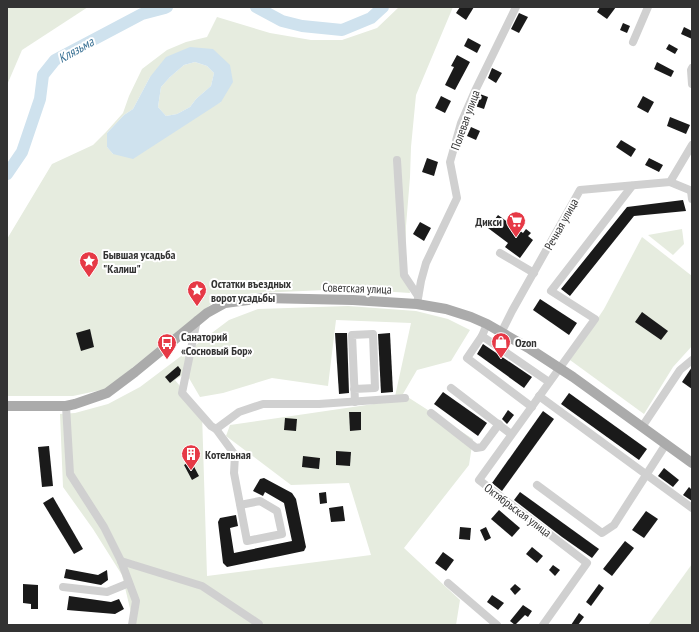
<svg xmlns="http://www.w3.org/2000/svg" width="699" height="632" viewBox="0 0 699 632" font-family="'PT Sans Narrow',sans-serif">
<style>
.green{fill:#e6ecdf;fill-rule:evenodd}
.water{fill:#cfe2ee;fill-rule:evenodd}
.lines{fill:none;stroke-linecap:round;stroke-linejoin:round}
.river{stroke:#cfe2ee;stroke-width:12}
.building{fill:#1a1a1a}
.minor{stroke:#d0d0d0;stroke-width:8}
.major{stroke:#ababab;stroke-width:10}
.labels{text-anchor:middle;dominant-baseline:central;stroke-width:4;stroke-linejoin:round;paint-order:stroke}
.street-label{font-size:12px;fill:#333;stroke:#fff}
.poi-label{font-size:12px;font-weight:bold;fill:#333;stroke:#fff;text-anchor:start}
.water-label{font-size:13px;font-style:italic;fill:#3f7597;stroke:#fff}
</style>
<rect width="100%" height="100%" fill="#fff"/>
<g class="green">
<path d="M7 7H88L22 50 7 85Z"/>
<path d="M399 7H453L416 95 411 147 410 177 406 226 405 263 410 293 349 289 257 293 220 297 106 389 73 396H7V239L52 164 93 145 106 132 123 113 129 96 142 69 167 50 186 42 207 37 217 17 270 33 311 40H342L377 28ZM213 49 221 102 113 154 107 147V133L124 115 133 109 150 77Z"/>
<path d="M195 62 207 66 214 73 211 86 196 99 190 107 177 114 166 116 158 107 161 87 170 77 184 65Z"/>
<path d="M682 229 684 244 673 255 648 235Z"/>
<path d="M642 237 692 276V346L673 367 644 414 570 360 604 309Z"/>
<path d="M348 306 416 311 448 319 470 330 451 361 417 370 403 394 473 439 469 465 404 548 460 600 456 625H132L133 621 122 575 93 529 63 487 60 414 75 413 108 404 140 387 229 320 258 309ZM336 320 411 323 394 401 230 425 226 436 291 485 349 483 371 555 207 576 202 413 175 380 186 373 200 397 223 393 272 378 328 386Z"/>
<path d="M692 564V625H648Z"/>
</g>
<path class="water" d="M190 47 213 49 230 65 233 82 221 102 133 159 113 154 107 147V133L124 115 133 109 150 77 166 57ZM195 62 207 66 214 73 211 86 196 99 190 107 177 114 166 116 158 107 161 87 170 77 184 65Z"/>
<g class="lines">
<g class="river">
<path d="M256 7 282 21 302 26 342 30 371 18 383 7"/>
<path d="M7 174 22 152 40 99 43 75 55 60 142 14 165 8 167 7"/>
</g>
</g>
<g class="building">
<path d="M460 7H474L466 20 456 13Z"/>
<path d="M600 7H616L607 19 597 12Z"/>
<path d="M519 13 528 17 519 33 511 29Z"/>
<path d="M623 23 630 26 627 33 620 30Z"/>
<path d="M684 27 692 31V39L681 34Z"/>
<path d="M468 38 481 45 477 53 464 46Z"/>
<path d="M669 44 678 49 675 54 666 49Z"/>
<path d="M457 55 470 62 455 90 445 85 454 67 451 66Z"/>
<path d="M657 62 674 71 671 77 654 69Z"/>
<path d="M492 68 502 73 496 83 488 78Z"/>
<path d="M480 94 488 97 484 109 475 106Z"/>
<path d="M441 96 451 101 445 113 435 108Z"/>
<path d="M643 96 654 102 648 113 637 107Z"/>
<path d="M670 117 690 125 686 134 667 126Z"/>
<path d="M471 127 480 131 476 140 467 136Z"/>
<path d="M621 140 636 149 631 157 616 147Z"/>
<path d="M427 158 438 162 434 176 422 172Z"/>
<path d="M649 158 663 165 659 172 645 165Z"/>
<path d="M683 200 686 211 634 216 570 296 561 289 627 207Z"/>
<path d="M498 215 523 233 526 229 531 233 528 236 533 240 520 258 505 247 508 243 488 228Z"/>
<path d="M420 222 431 228 424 241 413 234Z"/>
<path d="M540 299 577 323 569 335 533 310Z"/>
<path d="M642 312 668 331 661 340 635 322Z"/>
<path d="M90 329 94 347 81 351 76 333Z"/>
<path d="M335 333H347L349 393 339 394Z"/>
<path d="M390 333 393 392 381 393 378 334Z"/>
<path d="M483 344 532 377 524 388 477 354Z"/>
<path d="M178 366 181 370 180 375 170 383 165 377Z"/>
<path d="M692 367V389L682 382Z"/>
<path d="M443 392 487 423 478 436 434 404Z"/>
<path d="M569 393 647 449 639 460 561 404Z"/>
<path d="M508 410 514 415 507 424 502 419Z"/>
<path d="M543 411 554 419 502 491 492 483Z"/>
<path d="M349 412H361V430L350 431Z"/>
<path d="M285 418 297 419 296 431 284 430Z"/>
<path d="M49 446 53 486 42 487 38 447Z"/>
<path d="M336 451 351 452 350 466 336 465Z"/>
<path d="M303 456 320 458 319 469 302 467Z"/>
<path d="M191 461 199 476 192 480 184 465Z"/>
<path d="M664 468 679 480 673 487 658 476Z"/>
<path d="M264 478 292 493 296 499 306 547 304 551 227 567 223 563 218 522 220 518 236 515 238 526 230 528 234 553 292 541 284 503 265 492 263 496 253 491 260 479Z"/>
<path d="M689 487 692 490V501L683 495Z"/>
<path d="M326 492 327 503 320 504 319 493Z"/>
<path d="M520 492 599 549 592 558 562 537 514 500Z"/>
<path d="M53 497 83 549 74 554 43 503Z"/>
<path d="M343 506 345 521 331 522 329 508Z"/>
<path d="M499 510 520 528 512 537 491 519Z"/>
<path d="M646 511 658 519 644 538 632 530Z"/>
<path d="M460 527 471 528 470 540 459 539Z"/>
<path d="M486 527 491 538 485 541 480 530Z"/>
<path d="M625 541 634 548 612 576 603 569Z"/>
<path d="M532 547 543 556 537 563 526 554Z"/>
<path d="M443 552 454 560 446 571 435 563Z"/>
<path d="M553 565 560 570 555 576 549 570Z"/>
<path d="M66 569 98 575 107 570 108 580 101 585 64 578Z"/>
<path d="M23 584 38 585V609H31V604L23 603Z"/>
<path d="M515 584 521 589 515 595 510 589Z"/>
<path d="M599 584 604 588 591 606 586 602Z"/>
<path d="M492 595 504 603 498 610 487 602Z"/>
<path d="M69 596 111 602 119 599 124 609 115 614 67 610Z"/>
<path d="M523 605 532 611 528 617 525 615 515 625 510 621Z"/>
<path d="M579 613 584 617 578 625H571Z"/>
</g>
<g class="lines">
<g class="minor">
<path d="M633 42 648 7"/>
<path d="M692 68 691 70 692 84"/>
<path d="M397 160 404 275 418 296"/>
<path d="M670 182 692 191"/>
<path d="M691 191 692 199"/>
<path d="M500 253 534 273"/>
<path d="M417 304 421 281 426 263 457 198 450 162 461 123 475 91 516 7"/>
<path d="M197 320 182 393 211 426 216 429 239 412 263 404H319L405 398"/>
<path d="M487 324 482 336 467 358 532 407"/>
<path d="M501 333 512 311 580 190 670 182 692 145"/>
<path d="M482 336 549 382"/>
<path d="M451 388 511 434"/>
<path d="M354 389 375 388 373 334 352 335 355 402"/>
<path d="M539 396 692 508"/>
<path d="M66 406 70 474 104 527 121 561 136 601 132 625"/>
<path d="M431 413 476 448 482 447 499 424"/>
<path d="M642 427 680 370 692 360"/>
<path d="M216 429 235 455 234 473 247 541 282 534 277 511 260 501 240 505"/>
<path d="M537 485 602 533 614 525 666 444"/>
<path d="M121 561 202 586 259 624V625"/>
<path d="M448 583 497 625"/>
<path d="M63 587 107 592 129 583"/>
<path d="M543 625 587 563 479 480 595 319 551 291 632 186"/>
</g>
<path class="major" d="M7 406H66L75 404 107 393 135 372 207 313 225 303 263 298 353 300 417 304 446 309 471 317 487 324 530 349 573 377 692 463"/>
</g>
<defs>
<g id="supermarket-pin" transform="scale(1)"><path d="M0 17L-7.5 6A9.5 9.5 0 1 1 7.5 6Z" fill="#e63946" stroke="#fff"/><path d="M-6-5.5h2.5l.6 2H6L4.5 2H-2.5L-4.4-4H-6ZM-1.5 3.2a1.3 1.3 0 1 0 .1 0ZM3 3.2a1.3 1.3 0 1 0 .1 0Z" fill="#fff"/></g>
<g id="sight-pin" transform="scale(1)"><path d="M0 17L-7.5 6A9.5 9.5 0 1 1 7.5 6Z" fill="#e63946" stroke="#fff"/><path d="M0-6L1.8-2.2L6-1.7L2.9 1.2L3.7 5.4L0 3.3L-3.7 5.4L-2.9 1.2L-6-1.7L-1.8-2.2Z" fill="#fff"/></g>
<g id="shop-pin" transform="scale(1)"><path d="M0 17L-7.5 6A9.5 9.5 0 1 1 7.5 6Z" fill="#e63946" stroke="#fff"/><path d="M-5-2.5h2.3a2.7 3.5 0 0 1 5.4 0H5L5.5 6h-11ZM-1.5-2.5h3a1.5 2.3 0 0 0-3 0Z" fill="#fff"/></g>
<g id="bus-pin" transform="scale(1)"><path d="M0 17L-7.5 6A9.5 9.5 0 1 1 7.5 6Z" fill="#e63946" stroke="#fff"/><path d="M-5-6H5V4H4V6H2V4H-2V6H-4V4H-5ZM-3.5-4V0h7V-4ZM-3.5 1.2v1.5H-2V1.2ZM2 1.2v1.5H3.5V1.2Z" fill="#fff"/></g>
<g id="building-pin" transform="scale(1)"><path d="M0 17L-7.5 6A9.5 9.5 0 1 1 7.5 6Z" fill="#e63946" stroke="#fff"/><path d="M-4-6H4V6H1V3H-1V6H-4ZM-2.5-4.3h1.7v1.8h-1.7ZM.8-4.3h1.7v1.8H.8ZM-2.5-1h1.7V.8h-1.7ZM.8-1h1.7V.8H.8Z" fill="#fff"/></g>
</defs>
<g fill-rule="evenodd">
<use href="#supermarket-pin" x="516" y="221"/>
<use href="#sight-pin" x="89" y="261"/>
<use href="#sight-pin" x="197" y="290"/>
<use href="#shop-pin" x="501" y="342"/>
<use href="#bus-pin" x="167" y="343"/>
<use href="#building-pin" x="191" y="454"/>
</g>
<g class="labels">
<g class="street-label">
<text transform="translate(465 120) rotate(-70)">Полевая улица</text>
<text transform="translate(561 224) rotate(-61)">Речная улица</text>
<text transform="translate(357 288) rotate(2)">Советская улица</text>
<text transform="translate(518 510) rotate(37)">Октябрьская улица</text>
</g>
<g class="poi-label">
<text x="502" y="221" text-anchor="end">Дикси</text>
<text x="103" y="254">Бывшая усадьба<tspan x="103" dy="14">"Калиш"</tspan></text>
<text x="211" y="283">Остатки въездных<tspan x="211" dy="14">ворот усадьбы</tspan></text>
<text x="181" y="336">Санаторий<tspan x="181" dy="14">«Сосновый Бор»</tspan></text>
<text x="515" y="342">Ozon</text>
<text x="205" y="454">Котельная</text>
</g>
<g class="water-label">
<text transform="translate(76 50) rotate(-29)">Клязьма</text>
</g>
</g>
<rect width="699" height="632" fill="none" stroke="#333333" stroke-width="16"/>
</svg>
